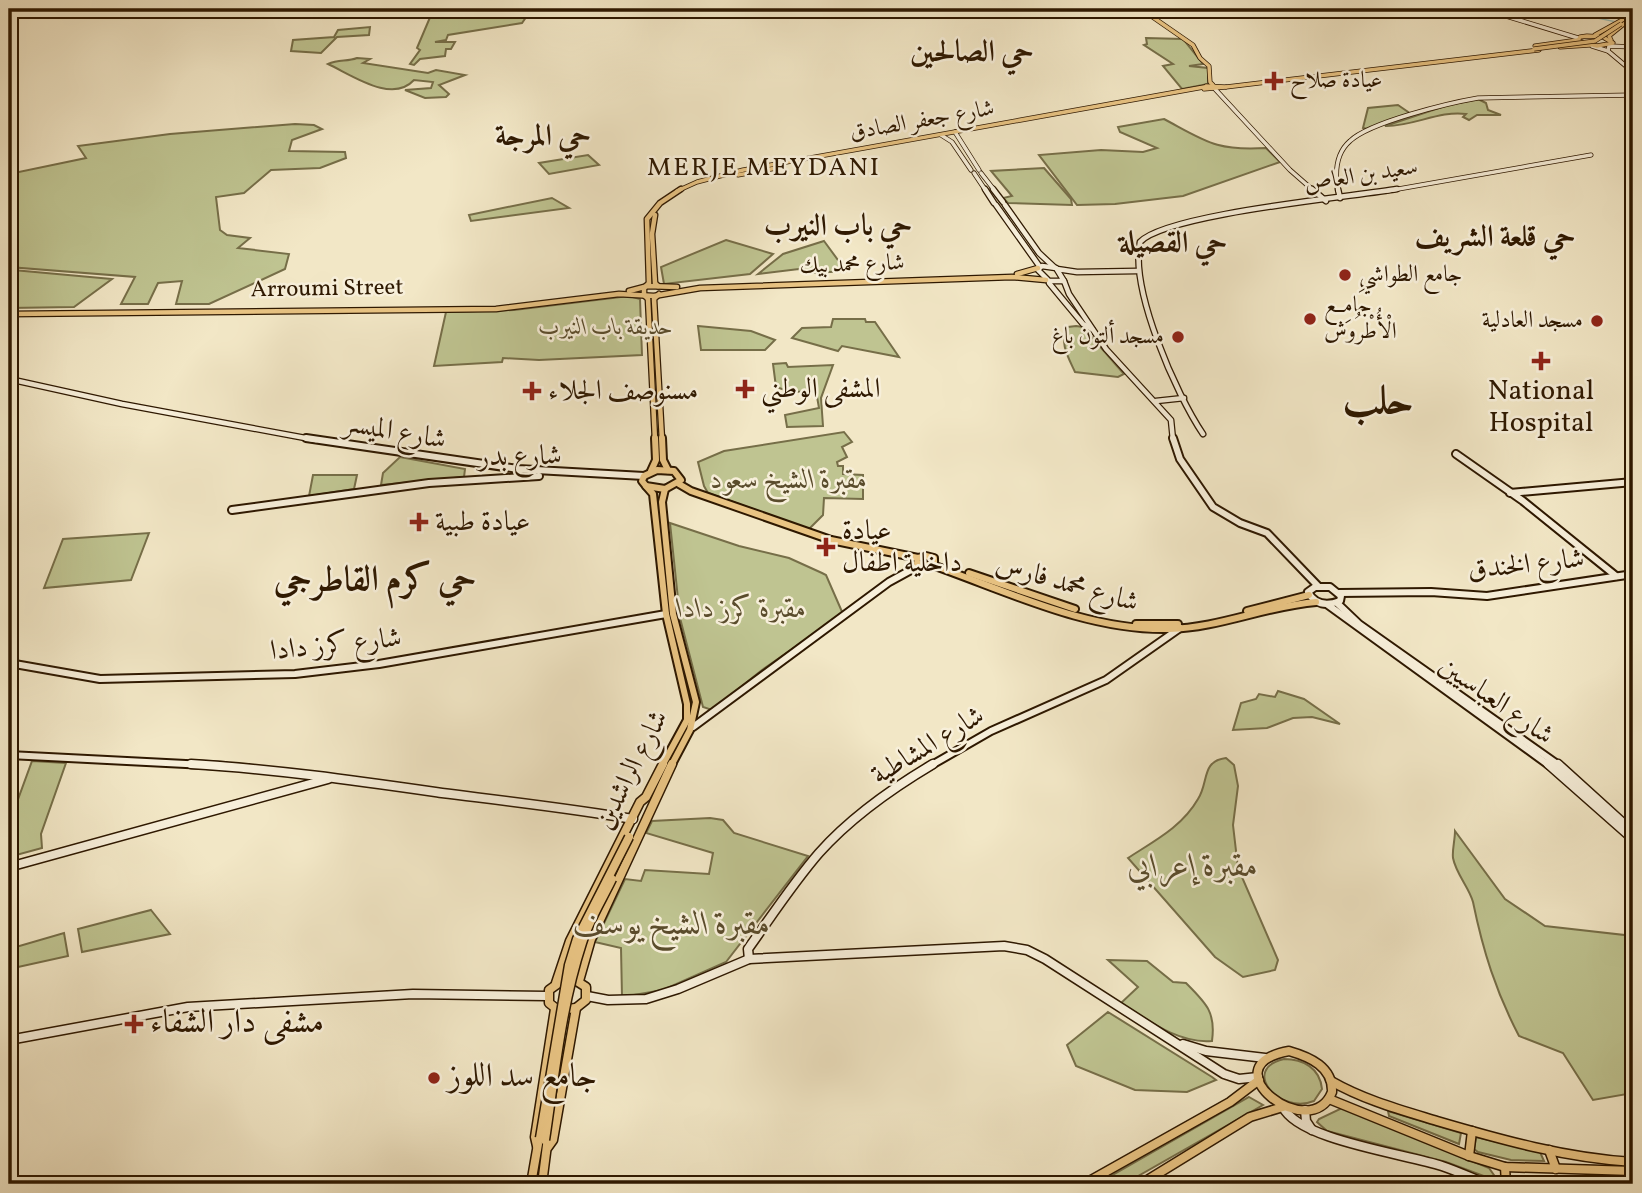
<svg xmlns="http://www.w3.org/2000/svg" width="1642" height="1193" viewBox="0 0 1642 1193" font-family="Vollkorn,Amiri,serif">
<style>
.green{fill:#bfc491;stroke:#766e48;stroke-width:2}
.lines{fill:none;stroke-linecap:round;stroke-linejoin:round}
.river{fill:#9bbfb8;fill-rule:evenodd}
.secondary-far3-casing{stroke:#2e1800;stroke-width:5}
.secondary-far2-casing{stroke:#2e1800;stroke-width:7}
.secondary-far1-casing{stroke:#2e1800;stroke-width:10}
.secondary-casing{stroke:#2e1800;stroke-width:11}
.primary-far3-casing{stroke:#2e1800;stroke-width:5}
.primary-far2-casing{stroke:#2e1800;stroke-width:7}
.primary-far1-casing{stroke:#2e1800;stroke-width:10}
.primary-casing{stroke:#2e1800;stroke-width:11}
.secondary-far3{stroke:#f7efda;stroke-width:3.5}
.secondary-far2{stroke:#f7efda;stroke-width:4.5}
.secondary-far1{stroke:#f7efda;stroke-width:6}
.secondary{stroke:#f7efda;stroke-width:8}
.primary-far3{stroke:#e9c483;stroke-width:3.5}
.primary-far2{stroke:#e9c483;stroke-width:4.5}
.primary-far1{stroke:#e9c483;stroke-width:6}
.primary{stroke:#e9c483;stroke-width:8}
.rail-casing{stroke:#2e1800;stroke-width:3.5}
.rail{stroke:#f7efda;stroke-width:2;stroke-dasharray:2.5;stroke-linecap:butt}
.primary-bridge-far1-casing{stroke:#2e1800;stroke-width:5;stroke-linecap:butt}
.primary-bridge-casing{stroke:#2e1800;stroke-width:11;stroke-linecap:butt}
.primary-bridge-far1{stroke:#e9c483;stroke-width:3.5}
.primary-bridge{stroke:#e9c483;stroke-width:8}
.poi-dot{fill:#8f2418;stroke:#f7efda;stroke-width:2.5}
.labels{text-anchor:middle;dominant-baseline:central;stroke-width:5;stroke-linejoin:round;paint-order:stroke}
.far-poi-label{font-size:23px;fill:#2e1800;stroke:#f7efda;text-anchor:start}
.far-street-label{font-size:23px;fill:#2e1800;stroke:#f7efda}
.far-park-label{font-size:23px;font-style:italic;fill:#5a4c2c;stroke:#f7efda}
.far-quarter-label{font-size:26px;letter-spacing:2px;fill:#2e1800;stroke:#f7efda}
.poi-label{font-size:28px;fill:#2e1800;stroke:#f7efda;text-anchor:start}
.street-label{font-size:28px;fill:#2e1800;stroke:#f7efda}
.park-label{font-size:28px;font-style:italic;fill:#5a4c2c;stroke:#f7efda}
.far-district-label{font-size:30px;font-weight:bold;fill:#2e1800;stroke:#f7efda}
.near-park-label{font-size:33px;font-style:italic;fill:#5a4c2c;stroke:#f7efda}
.near-poi-label{font-size:33px;fill:#2e1800;stroke:#f7efda;text-anchor:start}
.district-label{font-size:35px;font-weight:bold;fill:#2e1800;stroke:#f7efda}
.town-label{font-size:42px;font-weight:bold;fill:#2e1800;stroke:#f7efda}
</style>
<rect width="100%" height="100%" fill="#f2e7c6"/>
<filter id="stains"><feTurbulence type="fractalNoise" baseFrequency=".00286" numOctaves="4"/><feColorMatrix values="0 0 0 0 .2 0 0 0 0 .09 0 0 0 0 .02 0 0 0 .5 -.17"/></filter>
<radialGradient id="worn" r=".72"><stop offset=".6" stop-color="#630" stop-opacity="0"/><stop offset="1" stop-color="#630" stop-opacity=".3"/></radialGradient>
<g class="green">
<path d="M529 13 522 23 448 35 446 40 435 42H455L451 49H446L445 56 420 59 414 65 410 64 420 50 417 48 431 15Z"/>
<path d="M370 27 369 35 337 37 321 53 291 51 293 40 334 37 338 30Z"/>
<path d="M1146 38 1183 39 1203 64 1189 66 1208 68V84L1182 89 1163 66 1173 64 1144 45 1147 44Z"/>
<path d="M357 58 370 59 363 63 428 73 436 70 465 75 439 85 449 94 446 97 425 98 405 90 431 88 433 82 414 80C392 104 352 75 328 64 339 59 347 62 357 58Z"/>
<path d="M1478 99 1486 103 1488 110 1501 115H1477L1469 120 1463 117 1466 114C1440 110 1412 127 1385 126L1448 105Z"/>
<path d="M1398 105 1411 114 1368 129 1363 128 1368 108Z"/>
<path d="M1164 119C1207 142 1216 151 1266 148L1280 162 1183 196 1115 204 1077 205 1039 155 1101 150 1143 152 1157 148 1120 132 1118 127Z"/>
<path d="M295 124 314 125 322 129 292 140 289 151 345 152 346 158 320 168 271 170 244 193 216 197 220 230 227 235 250 238 238 248 289 254 285 269 209 304H176L182 281 158 283 148 304H121L135 277 9 267 11 257 9 252 16 246 9 245V174L86 158 78 146 170 134Z"/>
<path d="M588 155 599 165 549 174 539 163Z"/>
<path d="M1044 168 1071 199 1072 205 1008 203 1003 198 1012 196 991 171Z"/>
<path d="M552 198 569 208 471 221 469 215Z"/>
<path d="M726 240 773 254 750 274 664 284 661 267Z"/>
<path d="M824 241 846 271 812 273 799 269 758 274 783 254Z"/>
<path d="M13 270 112 279 74 307 9 308V275Z"/>
<path d="M629 296 640 299 642 355 539 360 503 358 502 362 434 366 446 312 514 310Z"/>
<path d="M833 319H865L866 322H875L899 357 842 346 838 351 792 338 802 328 831 327Z"/>
<path d="M698 326 751 331 775 340 765 350H701Z"/>
<path d="M1076 326 1083 327 1124 374 1118 377 1075 372C1069 359 1058 341 1068 327Z"/>
<path d="M786 363 788 367 833 365 821 398 823 426 787 427 785 415 819 408 816 391 791 392 776 387 773 364Z"/>
<path d="M844 432 852 442 842 447 847 457 837 462 838 466H843V474L863 475V499L824 498 823 515 809 529 708 493 704 486 698 462 724 451Z"/>
<path d="M400 457 465 469 464 477 381 485 383 473Z"/>
<path d="M313 475H357L354 489 309 496Z"/>
<path d="M670 523 739 546 789 558 822 573 826 575 843 614 762 670 712 710 703 707 680 618Z"/>
<path d="M149 533 131 580 44 588 63 539Z"/>
<path d="M1278 691 1304 699 1340 724 1312 717 1293 718 1267 728 1233 730 1241 703 1256 699 1259 694 1275 697Z"/>
<path d="M1226 758 1234 765 1238 786 1233 825 1238 868 1278 960 1275 970 1243 977 1215 957 1128 858C1154 841 1182 827 1198 799 1209 782 1201 761 1226 758Z"/>
<path d="M32 761 66 763 41 834 42 848 9 857V824Z"/>
<path d="M710 818 723 820 734 833 808 856 726 962 663 990 622 997 621 948 595 942 625 879 641 881 645 870 709 874 713 853 646 833 652 821Z"/>
<path d="M1455 831 1505 899 1545 926 1633 936V1093L1593 1100 1563 1053 1519 1036C1496 992 1483 951 1473 902 1469 887 1456 874 1453 858 1452 850 1455 840 1455 831Z"/>
<path d="M151 910 170 934 82 952 78 929Z"/>
<path d="M64 933 68 956 9 969V949Z"/>
<path d="M1108 960 1147 961 1173 982 1186 983C1206 1003 1216 1012 1212 1041 1178 1044 1148 1020 1121 1003L1138 987Z"/>
<path d="M1108 1012 1212 1077 1216 1080 1187 1092 1135 1090 1076 1066 1067 1045Z"/>
<path d="M1284 1059C1303 1059 1320 1068 1322 1089L1314 1101C1279 1115 1240 1069 1284 1059Z"/>
<path d="M1249 1097 1263 1105 1124 1184H1097Z"/>
<path d="M1342 1108 1489 1168 1496 1178H1489L1446 1162 1327 1131 1317 1122 1319 1119Z"/>
<path d="M1388 1111 1461 1133 1459 1144 1389 1116Z"/>
<path d="M1476 1137 1540 1152 1544 1161 1511 1160 1478 1152 1474 1149Z"/>
</g>
<g class="lines">
<g class="river">
<path d="M1551 9H1559L1615 21 1613 22Z"/>
<rect x="1630" y="23" width="3" height="2"/>
</g>
<g class="secondary-far3-casing">
<g id="secondary-far3">
<path d="M1483 9 1578 38"/>
<path d="M1592 46 1608 51 1633 72"/>
<path d="M1608 51 1609 46 1633 47"/>
<path d="M1215 89 1290 170 1314 191"/>
<path d="M955 132 979 170"/>
<path d="M941 135 952 142 971 170"/>
<path d="M974 173 986 191"/>
<path d="M981 173 995 191"/>
<path d="M1338 191C1335 174 1335 154 1350 141 1370 122 1449 103 1478 98L1633 95"/>
<path d="M1387 191 1591 155"/>
</g>
</g>
<g class="secondary-far2-casing">
<g id="secondary-far2">
<path d="M985 189 994 203"/>
<path d="M993 189 1003 202"/>
<path d="M1312 189 1326 201"/>
<path d="M1338 189 1340 198"/>
<path d="M996 205 1040 267"/>
<path d="M1005 205 1039 253 1054 267"/>
<path d="M1042 266 1056 268 1064 281H1049L1038 270Z"/>
<path d="M1057 269 1077 272 1137 271"/>
<path d="M1064 281 1069 294 1106 349 1171 420 1173 440"/>
<path d="M1049 283 1083 324 1092 329"/>
<path d="M9 379 122 404 316 440"/>
<path d="M1156 401 1184 398"/>
<path d="M1203 434C1176 394 1130 290 1140 242 1166 214 1350 197 1397 189"/>
</g>
</g>
<g class="secondary-far1-casing">
<g id="secondary-far1">
<path d="M306 438 518 469 644 476"/>
<path d="M1173 438 1180 459 1213 507 1240 523 1267 533 1318 586"/>
<path d="M1456 454 1523 501 1616 576"/>
<path d="M1510 493 1633 482"/>
<path d="M232 510 429 483 539 476"/>
<path d="M1315 587H1330L1341 596 1340 601C1327 606 1315 605 1308 592Z"/>
<path d="M1339 593 1431 592 1487 596 1633 574"/>
<path d="M1337 603 1359 624 1560 766"/>
<path d="M1328 605 1550 766"/>
<path d="M9 663 100 679 295 674 379 664 666 614"/>
<path d="M693 727 889 582 920 565"/>
<path d="M9 755 225 766"/>
<path d="M930 766 991 731 1106 680 1180 628"/>
</g>
</g>
<g class="secondary-casing">
<g id="secondary">
<path d="M191 764C275 769 358 781 442 793 506 801 569 808 633 819"/>
<path d="M1548 764 1633 839"/>
<path d="M1558 764 1633 832"/>
<path d="M9 867 328 779"/>
<path d="M749 959 748 949C771 917 793 883 819 853 851 817 891 789 933 764"/>
<path d="M587 996 608 1000 646 999 678 989 749 959 1004 946 1027 950 1045 959 1224 1074 1239 1079 1258 1077"/>
<path d="M9 1040 188 1007 413 994 547 996"/>
<path d="M1183 1044 1206 1051 1265 1058"/>
<path d="M1283 1107C1298 1140 1406 1154 1442 1166 1457 1171 1472 1178 1487 1184"/>
<path d="M1305 1110 1306 1121 1312 1130"/>
</g>
</g>
<g class="primary-far3-casing">
<g id="primary-far3">
<path d="M1141 9 1193 45 1200 58 1209 66 1210 82 1213 85"/>
<path d="M1595 35 1633 14"/>
<path d="M1587 36 1603 37 1613 43 1597 46 1578 41 1580 37Z"/>
<path d="M1611 40 1609 36 1630 19"/>
<path d="M1535 46 1578 40"/>
<path d="M1560 47 1590 45"/>
<path d="M1206 86 1226 87 1204 89Z"/>
<path d="M1226 87 1539 50"/>
<path d="M738 175 782 167"/>
<path d="M677 191 697 182 743 170 1204 87"/>
</g>
</g>
<g class="primary-far2-casing">
<g id="primary-far2">
<path d="M655 215 652 234 655 283 658 286"/>
<path d="M1017 274 1038 268"/>
<path d="M629 291 648 286 677 287"/>
<path d="M659 294 654 299 662 440"/>
<path d="M9 314 496 309 619 294 654 296 700 288 1012 277 1046 280"/>
<path d="M655 440 648 299 644 295V288L649 283 647 219 660 203 681 189"/>
</g>
</g>
<g class="primary-far1-casing">
<g id="primary-far1">
<path d="M662 438 663 460 668 470"/>
<path d="M657 470 674 471 681 480 665 489 646 486 642 481 644 476Z"/>
<path d="M651 471 656 460 655 438"/>
<path d="M679 484 691 491 831 540 918 558"/>
<path d="M646 486 653 494 666 614 687 704V720L662 766"/>
<path d="M665 489 662 502 673 614 696 702 690 730 671 766"/>
<path d="M926 556 934 558V564L924 566 917 563 918 558Z"/>
<path d="M932 565C1007 591 1087 631 1169 629 1219 628 1266 606 1316 602"/>
<path d="M969 573 1075 609"/>
<path d="M1247 611 1309 595"/>
<path d="M1136 624H1178"/>
</g>
</g>
<g class="primary-casing">
<g id="primary">
<path d="M563 980H575L586 987V1000L576 1008 558 1010 549 1003V990Z"/>
<path d="M579 981 591 939 672 764"/>
<path d="M556 983 570 941 640 802 646 797 663 764"/>
<path d="M1289 1051C1310 1057 1333 1067 1332 1092 1311 1146 1206 1066 1289 1051Z"/>
<path d="M1331 1081C1364 1100 1401 1110 1437 1121 1502 1140 1566 1158 1633 1162"/>
<path d="M1329 1099 1469 1156 1505 1167 1633 1171"/>
<path d="M537 1146 535 1137 555 1009"/>
<path d="M548 1147 553 1140 576 1008"/>
<path d="M1549 1150 1556 1169"/>
<path d="M1469 1156 1472 1131"/>
<path d="M1505 1167 1506 1184"/>
<path d="M531 1184 538 1144"/>
<path d="M542 1184 547 1145"/>
<path d="M1084 1184 1230 1102 1259 1080"/>
<path d="M1141 1184 1250 1117 1283 1107"/>
</g>
</g>
<use href="#secondary-far3" class="secondary-far3"/>
<use href="#secondary-far2" class="secondary-far2"/>
<use href="#secondary-far1" class="secondary-far1"/>
<use href="#secondary" class="secondary"/>
<use href="#primary-far3" class="primary-far3"/>
<use href="#primary-far2" class="primary-far2"/>
<use href="#primary-far1" class="primary-far1"/>
<use href="#primary" class="primary"/>
<g class="rail-casing">
<path id="rail" d="M1615 9 1633 13"/>
</g>
<use href="#rail" class="rail"/>
<g class="primary-bridge-far1-casing">
<path id="primary-bridge-far1" d="M1534 49 1595 41 1621 24"/>
</g>
<g class="primary-bridge-casing">
<g id="primary-bridge">
<path d="M540 1138 569 965 577 939 629 837"/>
<path d="M545 1140C555 1074 561 1007 582 943 589 920 602 900 612 879"/>
</g>
</g>
<use href="#primary-bridge-far1" class="primary-bridge-far1"/>
<use href="#primary-bridge" class="primary-bridge"/>
</g>
<g class="poi-dot">
<path d="M1270.5 70.5h7v7h7v7h-7v7h-7v-7h-7v-7h7z"/>
<circle cx="1345" cy="275" r="7"/>
<circle cx="1310" cy="319" r="7"/>
<circle cx="1597" cy="321" r="7"/>
<circle cx="1178" cy="337" r="7"/>
<path d="M1537.5 350.5h7v7h7v7h-7v7h-7v-7h-7v-7h7z"/>
<path d="M741.5 378.5h7v7h7v7h-7v7h-7v-7h-7v-7h7z"/>
<path d="M528.5 380.5h7v7h7v7h-7v7h-7v-7h-7v-7h7z"/>
<path d="M415.5 511.5h7v7h7v7h-7v7h-7v-7h-7v-7h7z"/>
<path d="M822.5 536.5h7v7h7v7h-7v7h-7v-7h-7v-7h7z"/>
<path d="M130.5 1013.5h7v7h7v7h-7v7h-7v-7h-7v-7h7z"/>
<circle cx="434" cy="1078" r="7"/>
</g>
<g class="labels">
<g class="far-poi-label">
<text x="1290" y="81">عيادة صلاح</text>
<text x="1359" y="275">جامع الطواشي</text>
<text x="1324" y="306">جَامِع<tspan x="1324" dy="26">الْأُطْرُوش</tspan></text>
<text x="1583" y="321" text-anchor="end">مسجد العادلية</text>
<text x="1164" y="337" text-anchor="end">مسجد ألتون باغ</text>
</g>
<g class="far-street-label">
<text transform="translate(922 121) rotate(-10)">شارع جعفر الصادق</text>
<text transform="translate(1361 176) rotate(-9)">سعيد بن العاص</text>
<text transform="translate(852 265) rotate(-2)">شارع محمد بيك</text>
<text transform="translate(327 289) rotate(-1)">Arroumi Street</text>
</g>
<g class="far-park-label">
<text x="606" y="328">حديقة باب النيرب</text>
</g>
<g class="far-quarter-label">
<text x="764" y="168">MERJE MEYDANI</text>
</g>
<g class="poi-label">
<text x="761" y="389">المشفى الوطني</text>
<text x="548" y="391">مسنوصف الجلاء</text>
<text x="1541" y="391" text-anchor="middle">National<tspan x="1541" dy="32">Hospital</tspan></text>
<text x="435" y="522">عيادة طبية</text>
<text x="842" y="531">عيادة<tspan x="842" dy="32">داخلية اطفال</tspan></text>
</g>
<g class="street-label">
<text transform="translate(395 432) rotate(10)">شارع الميسر</text>
<text transform="translate(520 457) rotate(-1)">شارع بدر</text>
<text transform="translate(1526 565) rotate(-6)">شارع الخندق</text>
<text transform="translate(1067 584) rotate(16)">شارع محمد فارس</text>
<text transform="translate(336 645) rotate(-6)">شارع كرز دادا</text>
<text transform="translate(1496 701) rotate(35)">شارع العباسيين</text>
<text transform="translate(928 746) rotate(-31)">شارع المشاطية</text>
<text transform="translate(632 770) rotate(-63)">شارع الراشدين</text>
</g>
<g class="park-label">
<text x="789" y="480">مقبرة الشيخ سعود</text>
<text x="742" y="609">مقبرة كرز دادا</text>
</g>
<g class="far-district-label">
<text x="972" y="53">حي الصالحين</text>
<text x="543" y="137">حي المرجة</text>
<text x="838" y="227">حي باب النيرب</text>
<text x="1495" y="238">حي قلعة الشريف</text>
<text x="1173" y="244">حي القصيلة</text>
</g>
<g class="near-park-label">
<text x="1193" y="868">مقبرة إعرابي</text>
<text x="672" y="926">مقبرة الشيخ يوسف</text>
</g>
<g class="near-poi-label">
<text x="150" y="1024">مشفى دار الشفاء</text>
<text x="448" y="1078">جامع سد اللوز</text>
</g>
<g class="district-label">
<text x="375" y="581">حي كرم القاطرجي</text>
</g>
<g class="town-label">
<text x="1378" y="402">حلب</text>
</g>
</g>
<rect width="1642" height="1193" fill="none" stroke="#f2e7c6" stroke-width="35"/>
<rect x="10" y="10" width="1621" height="1172" fill="none" stroke="#2e1800" stroke-width="3.5"/>
<rect x="18" y="18" width="1607" height="1158" fill="none" stroke="#2e1800" stroke-width="2"/>
<rect width="100%" height="100%" filter="url(#stains)"/>
<rect width="100%" height="100%" fill="url(#worn)"/>
</svg>
